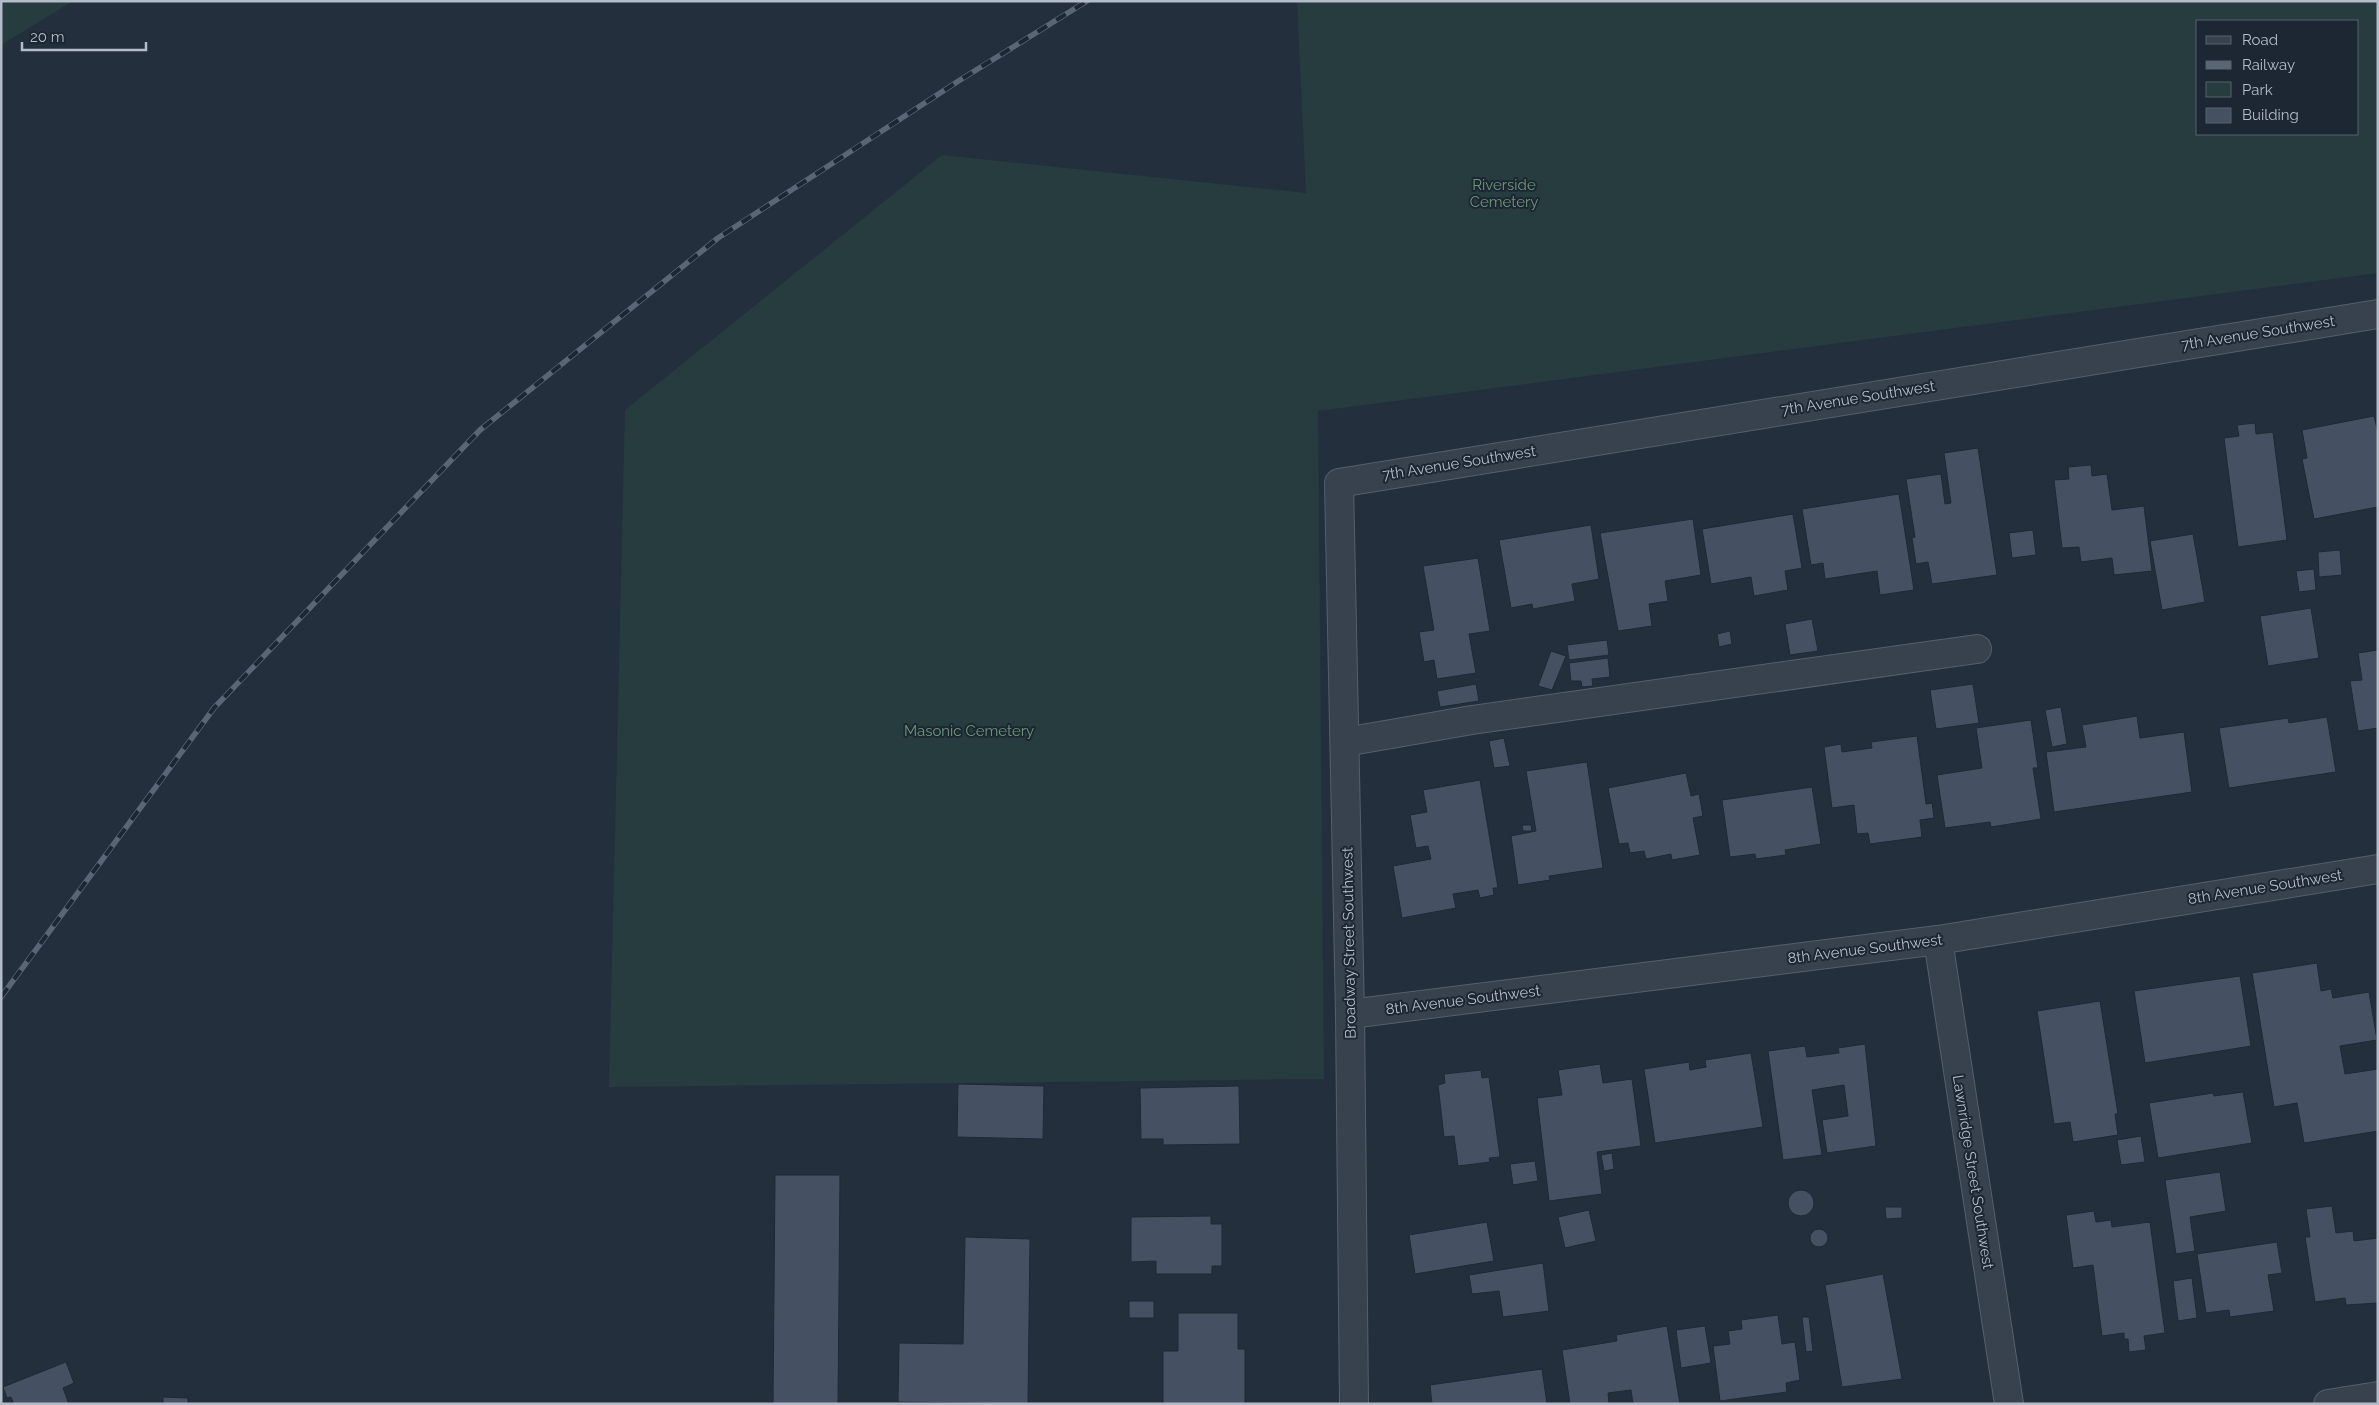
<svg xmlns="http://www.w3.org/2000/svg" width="2379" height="1405" viewBox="0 0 2379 1405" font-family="Raleway,sans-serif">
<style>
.green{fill:#263c3f;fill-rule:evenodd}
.building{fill:#455162;stroke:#1f2835}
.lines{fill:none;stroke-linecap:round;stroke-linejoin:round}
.minor-casing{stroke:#565f6c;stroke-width:30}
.minor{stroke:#38414e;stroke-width:28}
.rail-casing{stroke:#5a6575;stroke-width:5.5}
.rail{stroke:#1d2633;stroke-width:4;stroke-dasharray:11;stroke-linecap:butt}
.labels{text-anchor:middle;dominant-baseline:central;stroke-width:4;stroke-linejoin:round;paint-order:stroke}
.park-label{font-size:15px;fill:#6b9a76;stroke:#1d2633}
.street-label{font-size:15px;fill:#b4bcc9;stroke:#1d2633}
</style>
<rect width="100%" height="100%" fill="#242f3e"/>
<g class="green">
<path d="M1 1H73L1 45Z"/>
<path d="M1297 1H2378V273L1318 411 1324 1079 609 1087 625 410 942 155 1306 193ZM2198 21H2358V134H2198Z"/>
</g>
<g class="building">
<path d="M2374 416 2378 433V507L2314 519 2302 459 2307 458 2302 430Z"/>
<path d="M2255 423 2256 434 2273 432 2287 540 2238 547 2224 438 2239 436 2237 425Z"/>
<path d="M1978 448 1997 575 1932 584 1928 562 1916 564 1912 538 1915 537 1906 479 1941 474 1945 504 1951 503 1944 453Z"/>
<path d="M2091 465 2092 476 2107 474 2112 510 2144 506 2152 571 2114 575 2112 558 2081 562 2079 547 2062 548 2054 480 2069 479 2068 467Z"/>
<path d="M1899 494 1914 590 1880 595 1877 571 1825 579 1823 563 1811 565 1802 509Z"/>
<path d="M1793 514 1802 568 1785 571 1788 590 1754 596 1751 577 1711 584 1702 529Z"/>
<path d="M1693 519 1701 575 1665 581 1668 601 1649 604 1652 626 1618 631 1600 533Z"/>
<path d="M1591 525 1599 579 1572 584 1575 601 1533 609 1532 604 1511 608 1499 540Z"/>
<path d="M2033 530 2036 555 2012 558 2009 533Z"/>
<path d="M2193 534 2205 602 2162 610 2150 541Z"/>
<path d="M2340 550 2342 575 2319 577 2318 552Z"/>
<path d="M1478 558 1490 631 1469 634 1476 673 1437 679 1434 660 1424 662 1419 632 1434 630 1423 566Z"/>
<path d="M2314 569 2316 590 2299 592 2296 571Z"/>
<path d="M2311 608 2319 658 2268 666 2260 616Z"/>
<path d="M1812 619 1818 651 1790 655 1785 624Z"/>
<path d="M1730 631 1732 644 1719 647 1717 634Z"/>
<path d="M1607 640 1609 655 1569 660 1567 645Z"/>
<path d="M2378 650V728L2358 731 2350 681 2362 680 2358 653Z"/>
<path d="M1551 651 1566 656 1552 690 1538 686Z"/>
<path d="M1608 658 1610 677 1592 679 1593 686 1582 687 1581 681H1571L1569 663Z"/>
<path d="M1476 684 1479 701 1440 707 1437 691Z"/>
<path d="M1973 684 1979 723 1936 729 1930 690Z"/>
<path d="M2061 707 2067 744 2052 747 2045 710Z"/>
<path d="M2137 716 2140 738 2184 732 2192 792 2054 812 2046 752 2086 747 2082 725Z"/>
<path d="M2327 717 2336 772 2229 788 2219 728 2288 718 2289 723Z"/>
<path d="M2031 720 2038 768H2033L2041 819 1991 827 1990 822 1945 828 1937 775 1982 768 1976 728Z"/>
<path d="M1917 736 1926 804 1932 803 1934 818 1920 820 1922 837 1870 844 1868 833 1857 834 1854 805 1832 808 1824 747 1841 744 1842 752 1872 748 1871 742Z"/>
<path d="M1504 738 1510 766 1494 768 1489 741Z"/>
<path d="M1587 762 1603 868 1549 876 1550 880 1518 885 1511 836 1536 831 1526 771Z"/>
<path d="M1686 773 1691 796 1699 794 1703 816 1693 818 1700 855 1672 860 1671 854 1646 859 1644 851 1630 853 1628 843 1619 844 1608 788Z"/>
<path d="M1480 780 1498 888H1493L1494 895 1480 898 1478 890 1453 894 1456 908 1402 918 1393 866 1431 859 1428 846 1416 848 1410 815 1427 812 1423 790Z"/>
<path d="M1812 787 1821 844 1785 850 1786 855 1756 859 1755 854 1730 857 1722 800Z"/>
<path d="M1522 825H1531L1532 831H1523Z"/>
<path d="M2317 963 2321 991 2331 989 2333 998 2369 992 2377 1040 2340 1046 2345 1074 2378 1069V1131L2304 1143 2297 1103 2274 1107 2252 973Z"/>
<path d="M2240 976 2251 1046 2145 1063 2134 991Z"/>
<path d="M2100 1001 2118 1114H2115L2118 1135 2073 1142 2070 1122 2054 1124 2037 1011Z"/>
<path d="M1865 1044 1876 1146 1827 1153 1822 1120 1848 1116 1844 1085 1812 1090 1822 1155 1783 1160 1768 1051 1805 1046 1807 1057 1839 1053 1838 1048Z"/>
<path d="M1751 1053 1763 1127 1655 1143 1644 1069 1689 1062 1690 1070 1706 1067 1705 1060Z"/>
<path d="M1600 1064 1603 1083 1632 1079 1641 1146 1597 1152 1602 1194 1549 1201 1537 1098 1562 1095 1558 1070Z"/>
<path d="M1481 1070 1482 1078 1489 1077 1500 1157 1489 1158 1490 1162 1458 1166 1454 1136 1444 1137 1438 1085 1445 1083 1444 1074Z"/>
<path d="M958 1084 1044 1086 1043 1139 957 1137Z"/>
<path d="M1239 1086 1240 1144 1163 1145V1139H1141L1140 1088Z"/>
<path d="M2243 1092 2252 1143 2158 1158 2149 1103 2213 1093 2214 1096Z"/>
<path d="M2141 1136 2145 1162 2121 1165 2117 1140Z"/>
<path d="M1612 1153 1614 1169 1604 1171 1601 1155Z"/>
<path d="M1535 1161 1538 1181 1513 1185 1510 1164Z"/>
<path d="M2220 1172 2226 1211 2190 1217 2195 1251 2176 1254 2165 1180Z"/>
<path d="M775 1175H840L838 1404H773Z"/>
<circle cx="1801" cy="1203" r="13"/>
<path d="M2332 1206 2336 1233 2353 1231 2354 1241 2378 1238V1303L2346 1305 2345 1298 2315 1302 2305 1237H2310L2306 1209Z"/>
<path d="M1885 1207H1902V1218L1886 1219Z"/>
<path d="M1589 1210 1596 1241 1565 1248 1558 1217Z"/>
<path d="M2094 1211 2096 1222 2111 1220 2112 1227 2150 1222 2165 1333 2144 1336 2146 1350 2129 1352 2128 1339H2124V1333L2102 1336 2093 1265 2073 1268 2066 1215Z"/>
<path d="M1211 1216V1224H1222V1266H1212V1274H1156V1261L1131 1262V1217Z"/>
<path d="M1487 1222 1494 1261 1415 1274 1409 1235Z"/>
<circle cx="1819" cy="1238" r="9"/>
<path d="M965 1237 1030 1239 1028 1404 898 1402 899 1343 963 1344Z"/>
<path d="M2277 1242 2282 1273 2268 1275 2274 1311 2230 1317 2229 1310 2206 1313 2197 1254Z"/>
<path d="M1543 1263 1549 1311 1503 1317 1499 1291 1472 1294 1469 1275Z"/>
<path d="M1883 1274 1902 1379 1842 1387 1825 1285Z"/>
<path d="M2192 1278 2197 1318 2178 1321 2173 1281Z"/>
<rect x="1129" y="1301" width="25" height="17"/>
<path d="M1178 1313H1238V1349H1245V1404H1163V1351H1178Z"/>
<path d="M1778 1315 1782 1344 1795 1342 1800 1380 1786 1383 1787 1392 1720 1401 1713 1346 1730 1344 1728 1331 1742 1329 1741 1320Z"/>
<path d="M1802 1317H1809L1813 1351 1806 1352Z"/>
<path d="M1667 1326 1680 1404H1633L1631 1390 1608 1393 1609 1404H1570L1562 1350 1617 1341 1616 1335Z"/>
<path d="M1705 1326 1711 1363 1681 1368 1676 1330Z"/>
<path d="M66 1362 74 1383 63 1388 69 1404H14L11 1397 7 1398 3 1387Z"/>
<path d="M1542 1369 1547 1404H1432L1430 1385Z"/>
<path d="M163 1397 188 1398V1404H163Z"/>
</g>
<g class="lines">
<g class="minor-casing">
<g id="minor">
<path d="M1345 742 1472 720 1977 649"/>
<path d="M1938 940 2009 1404"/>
<path d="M1350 1014 1938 940 2378 869"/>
<path d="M1354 1404 1350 1014 1339 483 2378 314"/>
<path d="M2328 1404 2378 1396"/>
</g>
</g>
<use href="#minor" class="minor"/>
<g class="rail-casing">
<path id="rail" d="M1 997 214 708 480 430 718 238 960 80 1087 1"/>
</g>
<use href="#rail" class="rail"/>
</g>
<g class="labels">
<g class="park-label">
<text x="1504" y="185">Riverside<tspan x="1504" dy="17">Cemetery</tspan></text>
<text x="969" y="731">Masonic Cemetery</text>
</g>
<g class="street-label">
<text transform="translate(2258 333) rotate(-9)">7th Avenue Southwest</text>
<text transform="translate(1858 398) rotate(-9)">7th Avenue Southwest</text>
<text transform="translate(1459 463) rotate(-9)">7th Avenue Southwest</text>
<text transform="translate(2265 887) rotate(-9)">8th Avenue Southwest</text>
<text transform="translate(1349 943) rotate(-91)">Broadway Street Southwest</text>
<text transform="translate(1865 949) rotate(-7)">8th Avenue Southwest</text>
<text transform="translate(1463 1000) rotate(-7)">8th Avenue Southwest</text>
<text transform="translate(1973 1172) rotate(81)">Lawnridge Street Southwest</text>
</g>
</g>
<rect width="2379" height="1405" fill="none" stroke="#b4bcc9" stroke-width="5"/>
<rect x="2196" y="20" width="162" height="115" fill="#1d2633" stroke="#59626f"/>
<rect x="2206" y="36" width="25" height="8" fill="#38414e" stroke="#59626f"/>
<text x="2242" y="45" font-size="15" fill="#b4bcc9">Road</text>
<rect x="2206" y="61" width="25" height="8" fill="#5a6575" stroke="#59626f"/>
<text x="2242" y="70" font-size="15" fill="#b4bcc9">Railway</text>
<rect x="2206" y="82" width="25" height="15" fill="#263c3f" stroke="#59626f"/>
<text x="2242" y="95" font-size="15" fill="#b4bcc9">Park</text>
<rect x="2206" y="108" width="25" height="15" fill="#455162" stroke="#59626f"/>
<text x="2242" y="120" font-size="15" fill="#b4bcc9">Building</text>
<path d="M22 42v8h124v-8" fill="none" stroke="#b4bcc9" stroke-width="2.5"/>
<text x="30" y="42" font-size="15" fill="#b4bcc9" stroke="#1d2633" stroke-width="4" paint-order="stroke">20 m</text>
</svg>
